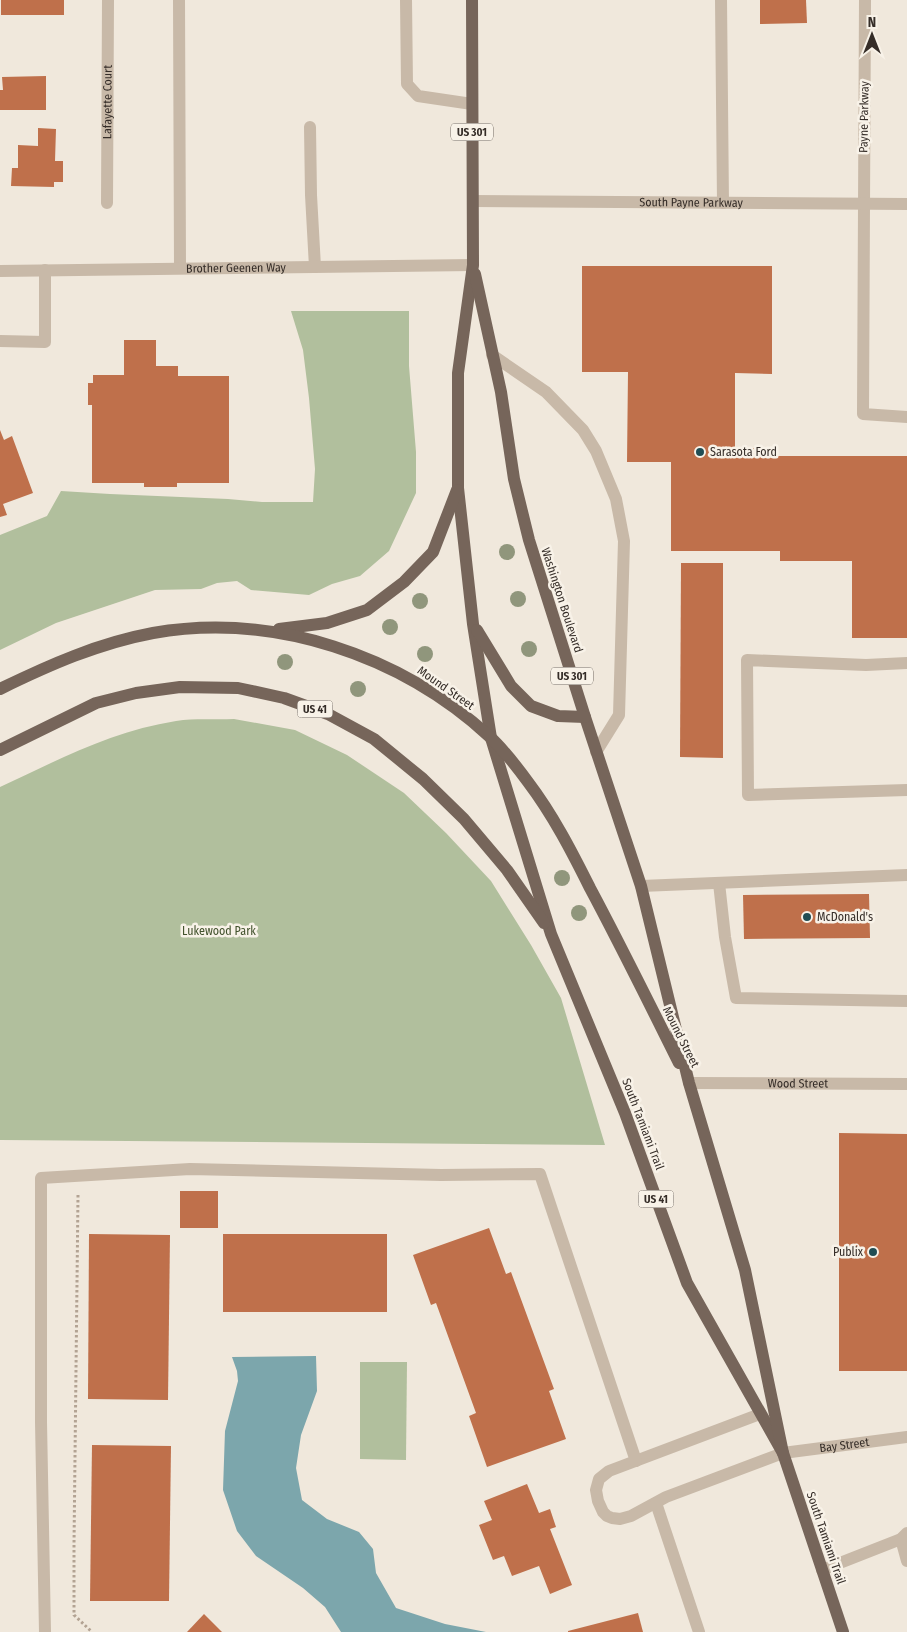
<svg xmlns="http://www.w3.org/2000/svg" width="907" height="1632" viewBox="0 0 907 1632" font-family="'Fira Sans Condensed',sans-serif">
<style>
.green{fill:#b1bf9d}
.water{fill:#7ca6ac}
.building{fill:#bf704b}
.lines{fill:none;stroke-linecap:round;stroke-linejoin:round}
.path{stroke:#b3a393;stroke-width:3;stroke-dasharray:2.5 2.5;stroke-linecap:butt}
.minor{stroke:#c8b9a8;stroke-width:12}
.major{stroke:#76655a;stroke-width:12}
.tree{fill:#90967c}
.poi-dot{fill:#204d54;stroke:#f8f2e8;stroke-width:2}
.labels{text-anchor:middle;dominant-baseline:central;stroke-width:5;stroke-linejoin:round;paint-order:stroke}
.shield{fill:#f8f2e8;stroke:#706862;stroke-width:1}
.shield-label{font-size:11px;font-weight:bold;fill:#352d28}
.street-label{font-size:12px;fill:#352d28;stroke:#f8f2e8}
.poi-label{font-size:12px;fill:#352d28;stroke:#f8f2e8;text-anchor:start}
.park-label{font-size:12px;fill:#42522d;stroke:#f8f2e8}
</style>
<rect width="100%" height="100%" fill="#f0e8dc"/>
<g class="green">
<path d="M291 311H409V366L416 452V493L389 551 360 576 332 584 309 595 251 590 237 581 217 583 201 589 155 590 56 623 0 650V535L47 516 61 491 110 494 228 499 262 502H313L315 469 309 398 303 350Z"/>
<path d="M234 719 295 730 347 755 404 793 446 833 491 881 531 945 561 998 605 1145 0 1140V787C58 760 112 731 176 721 195 718 215 720 234 719Z"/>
<path d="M360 1362H407L406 1460 360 1459Z"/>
</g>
<path class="water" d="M316 1356 317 1391 301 1435 296 1468 302 1500 327 1519 359 1532 373 1549 376 1573 396 1608 445 1624 486 1632H341L325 1607 303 1588 256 1556 237 1531 223 1490 225 1431 238 1381 237 1371 232 1357Z"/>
<g class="building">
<rect x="1" y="0" width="63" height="15"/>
<path d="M760 0H806L807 23 760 24Z"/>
<path d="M46 76V110H0V90H3L2 77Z"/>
<path d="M38 128 56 129 55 161H63V182H54V187L11 186 12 168H18V145L38 146Z"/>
<path d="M582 266H772V374L735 373V448H772V456H907V638H852V561H780V551H671V462H627L628 372H582Z"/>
<path d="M124 340H156V366H178V376H229V483H177V487H144V483H92V405H88V383H93V375H124Z"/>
<path d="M0 430 4 440 12 436 33 493 3 504 7 515 0 517Z"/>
<path d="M681 563H723V758L680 757Z"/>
<path d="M869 894 870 938 744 939 743 895Z"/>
<path d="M839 1133 907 1134V1371H839Z"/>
<rect x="180" y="1191" width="38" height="37"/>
<path d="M489 1228 506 1274 511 1272 554 1389 549 1391 566 1439 487 1467 469 1416 476 1413 436 1303 431 1305 413 1255Z"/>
<path d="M89 1234 170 1235 168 1400 88 1399Z"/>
<rect x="223" y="1234" width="164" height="78"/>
<path d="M92 1445 171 1446 169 1601H90Z"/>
<path d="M527 1484 539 1513 550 1509 556 1527 550 1529 572 1585 550 1594 539 1566 512 1576 504 1556 493 1560 479 1525 492 1520 484 1501Z"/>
<path d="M638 1613 643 1632H568V1631Z"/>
<path d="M204 1614 222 1632H187Z"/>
</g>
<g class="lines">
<path class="path" d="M78 1195 74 1544V1615L92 1632"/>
<g class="minor">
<path d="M179 0 180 268"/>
<path d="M406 0 407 84 418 96 472 104"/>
<path d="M721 0 723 203"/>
<path d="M865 0 863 414 907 417"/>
<path d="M310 127 311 195 315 267"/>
<path id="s1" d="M473 201 907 204"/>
<path id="s2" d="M107 203 108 0"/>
<path id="s3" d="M0 271 473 265"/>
<path d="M0 341 45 342V270"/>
<path d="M492 355 546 392 583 430 596 451 616 499 624 541 619 715 596 752"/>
<path d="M907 663 866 665 747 660 748 795 907 790"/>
<path d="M719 883 725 937 736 998 907 1001"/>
<path d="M641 886 907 875"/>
<path id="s4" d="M689 1083 907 1084"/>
<path id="s5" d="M760 1414 609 1471 599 1479 596 1490 598 1501 603 1512 607 1516 612 1518 620 1519 631 1516 666 1497 783 1453 907 1437"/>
<path d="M656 1503 699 1632"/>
<path d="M901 1539 907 1561"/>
<path d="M822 1570 901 1539 907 1533"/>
<path d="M45 1632 41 1422V1178L190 1169 441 1175 540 1174 636 1461"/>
</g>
<g class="major">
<path d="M472 0 473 265 458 373V488L473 624 491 738 551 934 625 1113 687 1283 783 1453"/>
<path d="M475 274 501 392 514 479 529 540 585 717 641 886 689 1083 745 1270 783 1453 843 1632"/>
<path d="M279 629 327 623 367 610 404 582 433 552 457 490"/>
<path d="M477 630 511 686 531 706 558 716 585 717"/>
<path d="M0 689C49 665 99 643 153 633 274 612 401 655 490 737 504 750 517 767 528 782 553 815 572 852 590 888 621 946 650 1005 679 1063"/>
<path d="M0 750 96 703 136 693 180 687 238 688 284 698 328 714 374 739 423 779 464 819 507 870 544 923"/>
</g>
</g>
<g class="tree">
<circle cx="507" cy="552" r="8"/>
<circle cx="518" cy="599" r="8"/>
<circle cx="420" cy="601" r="8"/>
<circle cx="390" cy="627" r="8"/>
<circle cx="529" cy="649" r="8"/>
<circle cx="425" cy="654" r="8"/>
<circle cx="285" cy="662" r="8"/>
<circle cx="358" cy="689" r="8"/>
<circle cx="562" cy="878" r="8"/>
<circle cx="579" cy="913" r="8"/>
</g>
<g class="poi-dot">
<circle cx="700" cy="452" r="5"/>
<circle cx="807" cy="917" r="5"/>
<circle cx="873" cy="1252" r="5"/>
</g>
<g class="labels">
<g class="shield">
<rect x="451" y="123.5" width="42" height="17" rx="4"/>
<rect x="551" y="667.5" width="42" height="17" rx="4"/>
<rect x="297.5" y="700.5" width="35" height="17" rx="4"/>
<rect x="638.5" y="1190.5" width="35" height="17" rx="4"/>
</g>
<g class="shield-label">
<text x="472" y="132">US 301</text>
<text x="572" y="676">US 301</text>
<text x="315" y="709">US 41</text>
<text x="656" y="1199">US 41</text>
</g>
<g class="street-label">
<text stroke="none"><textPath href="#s2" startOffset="101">Lafayette Court</textPath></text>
<text transform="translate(864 117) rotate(-89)">Payne Parkway</text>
<text stroke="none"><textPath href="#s1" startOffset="218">South Payne Parkway</textPath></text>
<text stroke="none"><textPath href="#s3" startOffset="236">Brother Geenen Way</textPath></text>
<text transform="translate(562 600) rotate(72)">Washington Boulevard</text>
<text transform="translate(446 688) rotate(35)">Mound Street</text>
<text transform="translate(681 1037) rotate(63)">Mound Street</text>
<text stroke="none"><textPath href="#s4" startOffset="109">Wood Street</textPath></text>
<text transform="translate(643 1124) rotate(69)">South Tamiami Trail</text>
<text stroke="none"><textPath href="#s5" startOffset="466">Bay Street</textPath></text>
<text transform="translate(826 1538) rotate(71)">South Tamiami Trail</text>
</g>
<g class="poi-label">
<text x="710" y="452">Sarasota Ford</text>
<text x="817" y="917">McDonald's</text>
<text x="863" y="1252" text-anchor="end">Publix</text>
</g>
<g class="park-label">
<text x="219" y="931">Lukewood Park</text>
</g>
</g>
<g transform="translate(872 35)" stroke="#f8f2e8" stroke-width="4" paint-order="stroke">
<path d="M0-4L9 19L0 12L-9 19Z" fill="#352d28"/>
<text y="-8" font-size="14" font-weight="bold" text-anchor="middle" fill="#352d28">N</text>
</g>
</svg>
